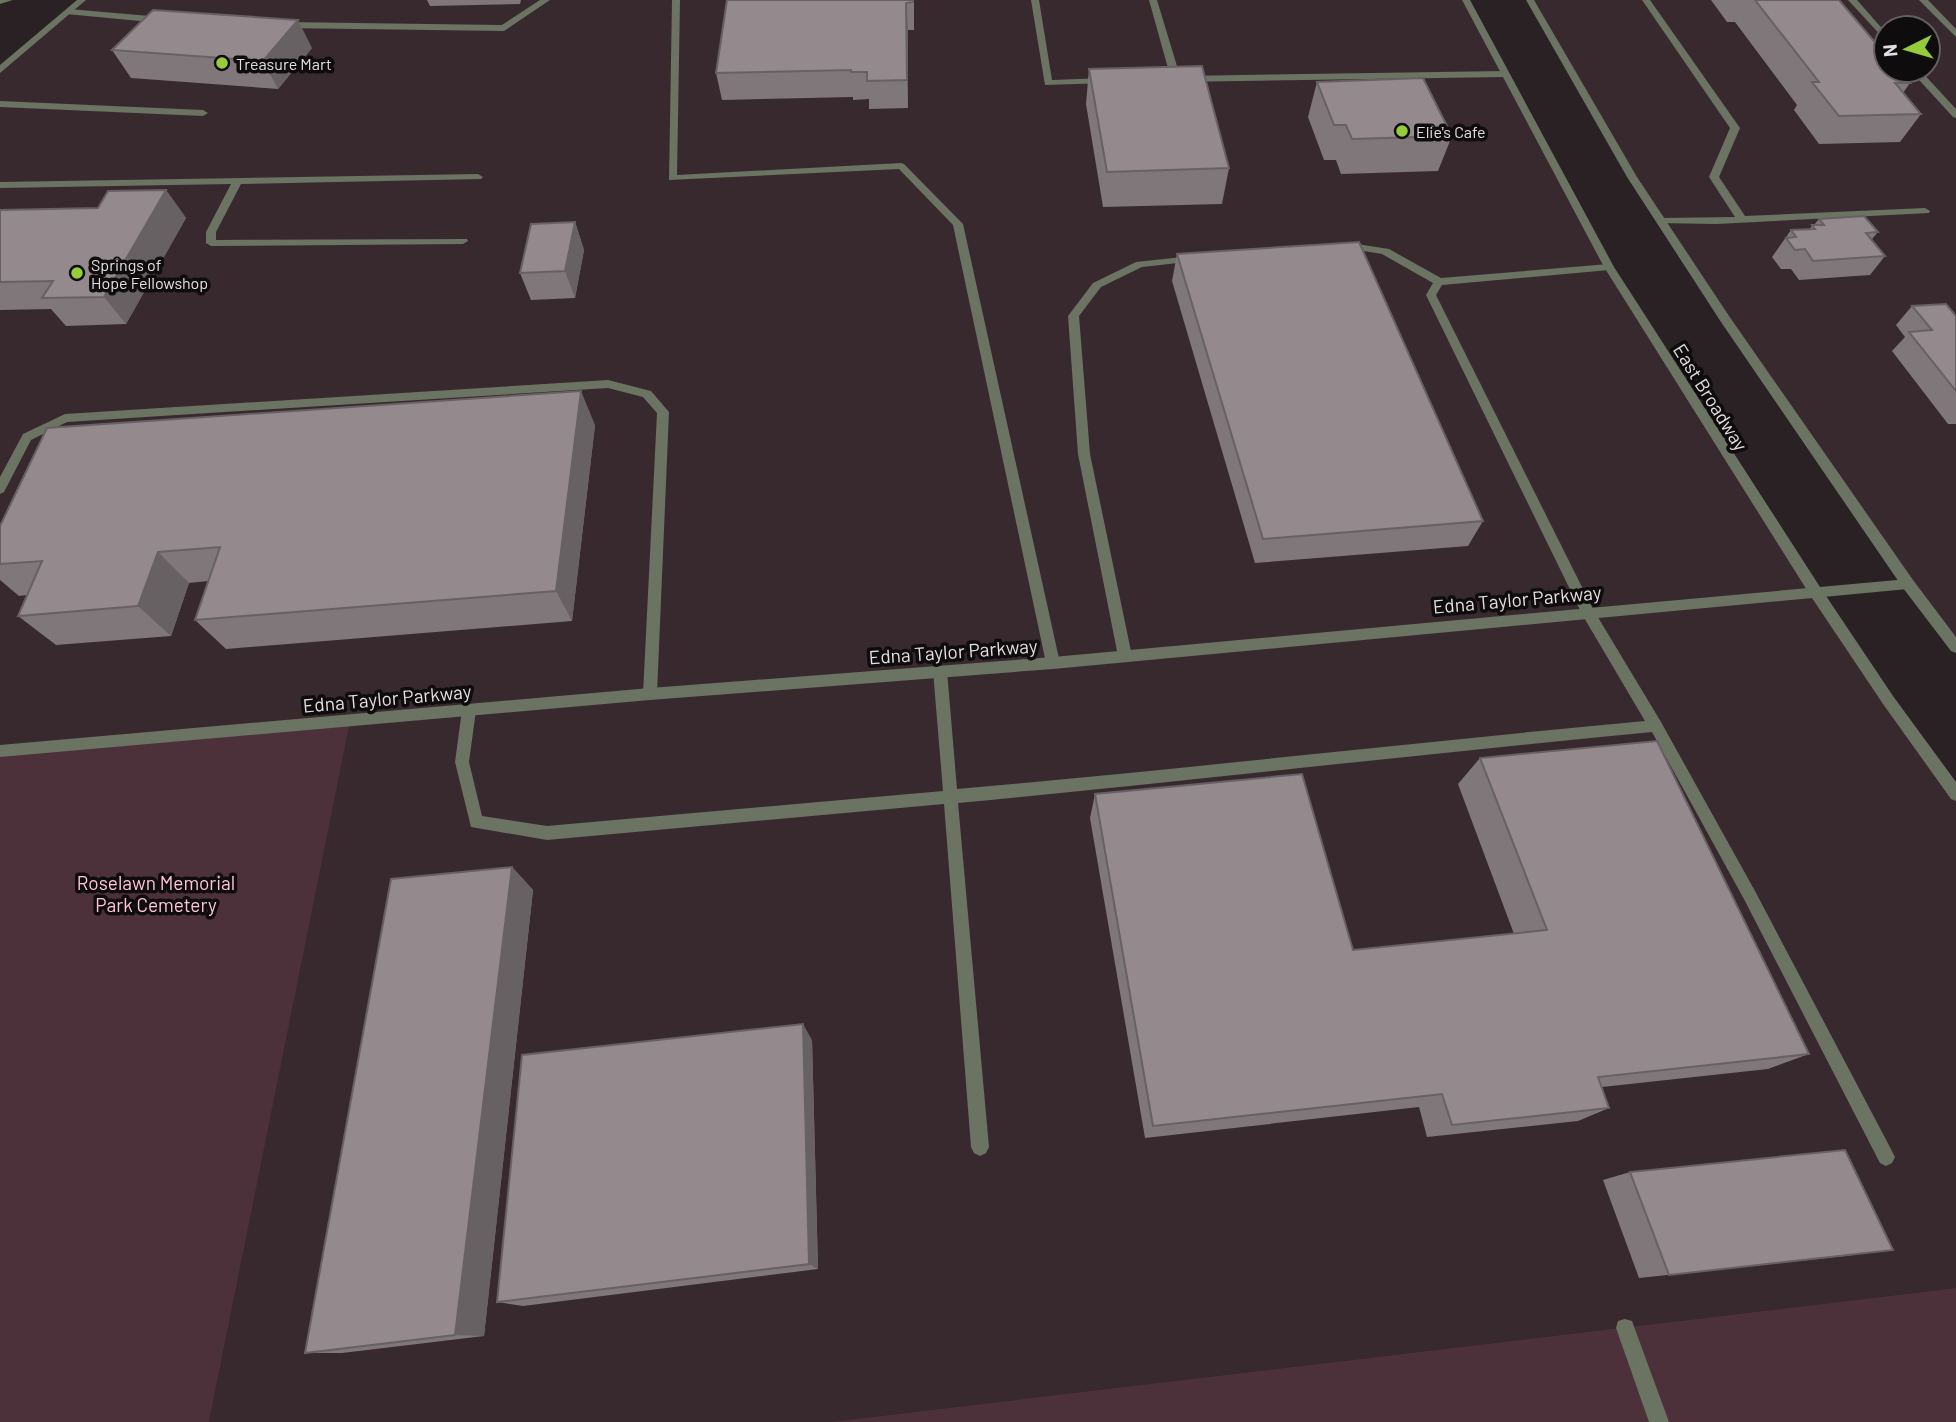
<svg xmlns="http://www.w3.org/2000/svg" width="1956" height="1422" viewBox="0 0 1956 1422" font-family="Barlow,sans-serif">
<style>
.built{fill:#38292f;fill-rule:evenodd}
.green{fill:#4c313b}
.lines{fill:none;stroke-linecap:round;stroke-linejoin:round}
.service{fill:#6b7362;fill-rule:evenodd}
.minor{fill:#6b7362;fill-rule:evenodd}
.tertiary{fill:#6b7362;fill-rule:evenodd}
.wall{fill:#7f7779}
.shaded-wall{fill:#686163}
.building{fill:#948a8d;stroke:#686163;stroke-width:2}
.poi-dot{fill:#96cc3a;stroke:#0f0c0d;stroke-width:2.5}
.labels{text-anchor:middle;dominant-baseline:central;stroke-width:7;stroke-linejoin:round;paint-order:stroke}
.far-poi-label{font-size:16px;fill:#e4dee0;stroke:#0f0c0d;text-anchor:start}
.street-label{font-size:19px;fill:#e4dee0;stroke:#0f0c0d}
.park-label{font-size:19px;fill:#fec4d9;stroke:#0f0c0d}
</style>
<rect width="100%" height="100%" fill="#292124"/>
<g class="built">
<path d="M82 0H1466L1609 267 1956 794V1288L830 1422H209L349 721 0 751V70Z"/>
<path d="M1530 0H1956V647L1632 177ZM1886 28H1928V70H1886Z"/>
</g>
<g class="green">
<path d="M350 721 209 1422H0V751Z"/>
<path d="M1956 1288V1422H830Z"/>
</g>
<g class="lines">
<g class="service">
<path d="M0 0H13L0 4Z"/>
<path d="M540 0H550L504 31 283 28 279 25 283 22 502 25Z"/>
<path d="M672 0H680L677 175 901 163 904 164 963 224 1060 663 1058 667H1048L1046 663 953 225 899 169 669 180Z"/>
<path d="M1031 0H1039L1052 80 1105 78 1108 79V83L1045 85Z"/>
<path d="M1149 0H1157L1180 76 1505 71 1510 74 1505 77 1176 82 1171 79Z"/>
<path d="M1642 0H1650L1740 128 1719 177 1745 216 1925 208 1930 211 1929 213 1717 224 1657 223V219L1661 218 1735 217 1709 177 1730 128Z"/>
<path d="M1848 0H1857L1886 33V41Z"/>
<path d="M1919 0H1928L1956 29V37Z"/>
<path d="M69 9 161 17 165 20 161 23 66 14V10Z"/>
<path d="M1910 70H1920L1956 109V118L1953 117Z"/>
<path d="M0 101 203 110 208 113 203 116 0 107Z"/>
<path d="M478 174 483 177 481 179 241 184 216 232V240L467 239 468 241 463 244 211 246 206 243V232L231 184 0 188V182Z"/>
<path d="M1344 242 1389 249 1441 278 1609 264 1614 267 1609 270 1442 285 1436 295 1593 609 1661 722 1755 891 1892 1151 1895 1157 1892 1163 1886 1166 1880 1163 1745 901 1652 732C1421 754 1190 781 958 803L989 1147 986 1153 980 1156 974 1153 971 1147 944 804 547 840 471 827 455 762 462 710 464 706 469 704 474 706 476 710 469 762 482 816 547 826 943 791 933 671 935 667H945L947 671 957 789C1187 769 1416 742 1645 721L1583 616 1426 295 1433 283 1382 254 1340 247V243Z"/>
<path d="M1192 256 1196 257V261L1142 267 1101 287 1079 316 1090 454 1132 656 1130 660H1120L1118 656 1078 454 1068 316 1093 283 1136 262Z"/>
<path d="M608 380 651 391 669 412 657 694 655 698H645L643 694 657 413 643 397 608 388 67 422 31 440 4 492 0 494V477L23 434 65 414Z"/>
<path d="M1625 1319 1632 1321 1669 1422H1649L1616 1328 1618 1321Z"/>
</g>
<path class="minor" d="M1908 579 1915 584 1908 589 1053 669 650 700 0 757V745L650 688 1053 657Z"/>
<g class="tertiary">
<path d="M77 0H86L0 73V65Z"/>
<path d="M1462 0H1470L1614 267 1820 587 1893 696 1956 782V801L1951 799 1883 704 1810 595 1604 267Z"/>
<path d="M1526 0H1534L1637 177 1729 316 1913 580 1956 637V653L1951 651 1903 588 1721 322 1627 177Z"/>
</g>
</g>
<g class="wall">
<path d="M427 0H521L520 4 430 6Z"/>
<path d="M914 0V30H908V108L869 109V99L853 100V97L722 100 716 73Z"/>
<path d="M1711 0H1839L1910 83 1903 93 1921 114 1900 142 1819 144 1794 110 1797 105 1735 22H1727Z"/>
<path d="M312 48 278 89 131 78 112 50Z"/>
<path d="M1089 69 1229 168 1222 204 1103 207 1086 104Z"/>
<path d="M1317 82 1452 136 1438 171 1341 174 1336 160H1324L1308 117Z"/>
<path d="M166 190 186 218 126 324 66 326 51 309 0 310V210L98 208Z"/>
<path d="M1819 219 1878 232 1872 239 1885 256 1870 275 1799 280 1791 269H1781L1772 257 1791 230 1810 229 1812 225H1814Z"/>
<path d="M575 222 584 250 575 298 531 300 520 273Z"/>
<path d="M1177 254 1483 521 1468 546 1255 563 1172 281Z"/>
<path d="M1912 306 1956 316V424H1948L1892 351 1905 337 1896 325Z"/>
<path d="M595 425 572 621 226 649 195 620 208 581 189 583 171 636 56 645 18 616 27 595 19 596 0 580V526Z"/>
<path d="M1480 758 1809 1054 1768 1069 1602 1087 1609 1108 1578 1121 1427 1137 1419 1107 1145 1138 1090 818 1095 794 1353 950 1514 934 1458 784Z"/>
<path d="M512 867 533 890 484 1336 342 1353H305Z"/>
<path d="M812 1040 818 1269 523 1306 497 1302Z"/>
<path d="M1630 1172 1854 1255 1639 1278 1603 1180Z"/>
</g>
<g class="shaded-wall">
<path d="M906 3 908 30V108L907 80Z"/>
<path d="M298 20 312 48 278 89 263 61Z"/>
<path d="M166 190 186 218 126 324 104 297Z"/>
<path d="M575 222 584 250 575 298 565 271Z"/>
<path d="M581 391 595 425 572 621 556 591Z"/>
<path d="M158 552 189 583 171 636 138 606Z"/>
<path d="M512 867 533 890 484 1336 455 1335Z"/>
<path d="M803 1024 812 1040 818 1269 809 1264Z"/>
</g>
<g class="building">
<path d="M727 0H913V2L906 3 907 80 867 81V72H851V70L716 73Z"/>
<path d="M1755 0H1839L1886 55V70H1898L1910 83H1895L1921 114 1839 116 1812 82H1819Z"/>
<path d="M153 10 298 20 263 61 112 50Z"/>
<path d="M1202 66 1229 168 1107 172 1089 69Z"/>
<path d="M1423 78 1452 136 1352 139 1346 125H1334L1317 82Z"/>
<path d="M166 190 104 297 42 298 53 281 0 282V210L98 208 108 191Z"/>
<path d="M1864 216 1878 232 1866 233 1885 256 1813 261 1805 249 1795 250 1786 238 1796 237 1791 230 1815 229 1812 225H1824L1819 219Z"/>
<path d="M575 222 565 271 520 273 531 224Z"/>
<path d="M1359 242 1483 521 1263 539 1177 254Z"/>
<path d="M1946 304 1956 316V391L1909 332 1932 330 1912 306Z"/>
<path d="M581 391 556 591 195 620 220 547 158 552 138 606 18 616 42 561 0 564V526L47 428Z"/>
<path d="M1657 741 1809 1054 1598 1077 1609 1108 1452 1125 1442 1094 1153 1126 1095 794 1302 774 1353 950 1547 930 1480 758Z"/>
<path d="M512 867 455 1335 305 1353 391 879Z"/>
<path d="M803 1024 809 1264 497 1302 522 1055Z"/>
<path d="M1845 1150 1893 1250 1669 1275 1630 1172Z"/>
</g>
<g class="poi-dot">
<circle cx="222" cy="63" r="7"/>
<circle cx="1402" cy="131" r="7"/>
<circle cx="77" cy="273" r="7"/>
</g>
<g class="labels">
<g class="far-poi-label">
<text x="236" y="63">Treasure Mart</text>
<text x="1416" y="131">Elie's Cafe</text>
<text x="91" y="264">Springs of<tspan x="91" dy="18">Hope Fellowshop</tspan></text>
</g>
<g class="street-label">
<text transform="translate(1711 397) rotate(58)">East Broadway</text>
<text transform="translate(1517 599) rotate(-5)">Edna Taylor Parkway</text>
<text transform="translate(953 651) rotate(-4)">Edna Taylor Parkway</text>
<text transform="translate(387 698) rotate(-5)">Edna Taylor Parkway</text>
</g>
<g class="park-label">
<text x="156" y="882">Roselawn Memorial<tspan x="156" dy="22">Park Cemetery</tspan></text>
</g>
</g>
<g transform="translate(1907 49) rotate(265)"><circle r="33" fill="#0f0c0d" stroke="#646061" stroke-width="2"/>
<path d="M0-5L12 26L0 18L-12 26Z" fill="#96cc3a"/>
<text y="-10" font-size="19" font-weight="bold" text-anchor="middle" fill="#e4dee0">N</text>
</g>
</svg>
